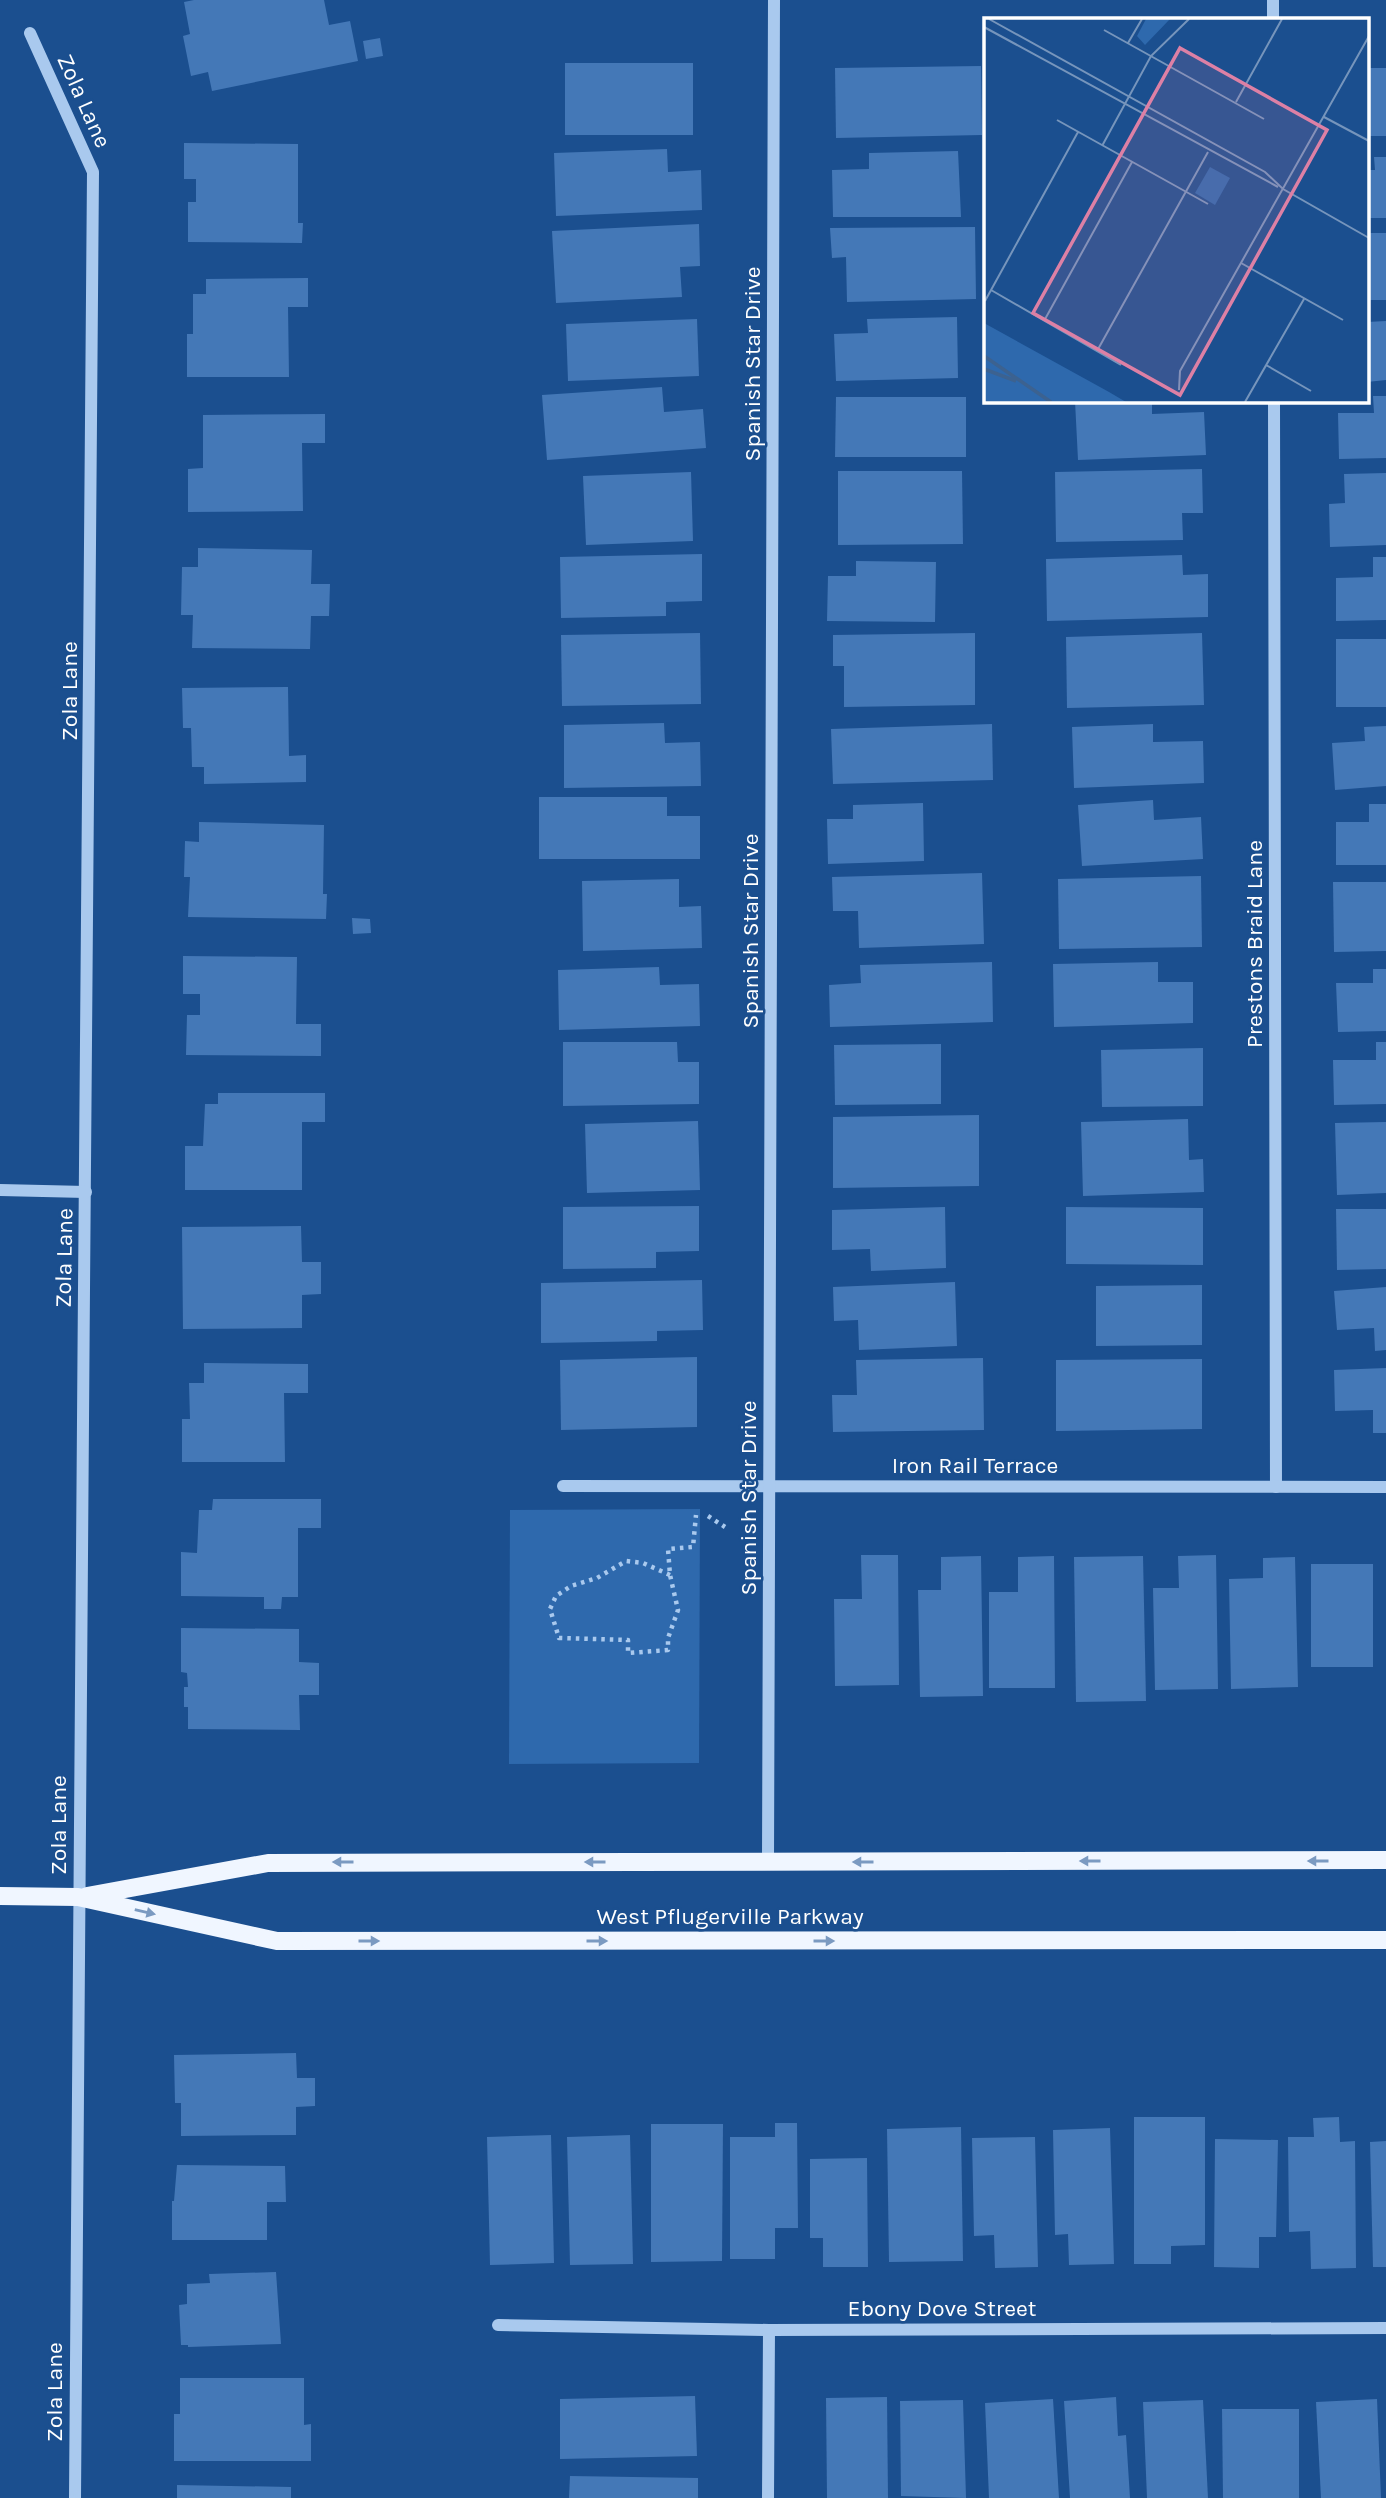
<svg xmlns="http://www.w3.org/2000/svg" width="1386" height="2498" viewBox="0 0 1386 2498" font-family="Karla,sans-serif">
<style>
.green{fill:#2e69ad}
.building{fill:#4478b7}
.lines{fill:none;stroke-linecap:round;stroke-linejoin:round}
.path{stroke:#a9c9ee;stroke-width:4.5;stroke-dasharray:3.5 5;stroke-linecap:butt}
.minor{stroke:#a9c9ee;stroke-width:12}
.major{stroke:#f0f6ff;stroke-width:18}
.oneway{fill:#7b9ac1}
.labels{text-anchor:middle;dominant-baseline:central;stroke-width:5;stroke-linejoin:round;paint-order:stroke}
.street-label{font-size:23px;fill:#fff;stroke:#1b4f8f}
.inset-river{fill:none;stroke:#3c6290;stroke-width:3.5}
.inset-road{fill:none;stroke:#7695bc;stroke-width:2}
.view{fill:#dd80a5;fill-opacity:0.15;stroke:#dd80a5;stroke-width:3.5}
.inset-edge{fill:none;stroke:#fff;stroke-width:3.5}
</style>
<rect width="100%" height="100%" fill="#1b4f8f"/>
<path class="green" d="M700 1509 699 1763 509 1764 510 1510Z"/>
<g class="building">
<path d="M194 0H324L329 25 350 21 358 61 212 91 208 72 191 76 183 36 190 34 184 2Z"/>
<path d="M380 38 383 56 366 59 363 41Z"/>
<rect x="565" y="63" width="128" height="72"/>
<path d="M981 66 982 135 836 138 835 68Z"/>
<rect x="1367" y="68" width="19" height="68"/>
<path d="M184 143 298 144V223H303L302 243 188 242V202H196V179H184Z"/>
<path d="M667 149 668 172 701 170 702 210 556 216 554 153Z"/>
<path d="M958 151 961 217H833L832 170 869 169V153Z"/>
<path d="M1374 157H1386V218H1367V170H1375Z"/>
<path d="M699 224 700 266 680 267 682 297 556 303 552 231Z"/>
<path d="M975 227 976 299 847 302 846 257 832 258 830 228Z"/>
<rect x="1367" y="233" width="19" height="67"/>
<path d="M308 278V307H288L289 377H187V334H193V294H206V279Z"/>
<path d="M957 317 958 378 836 381 834 334 868 333 867 319Z"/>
<path d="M697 319 699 376 568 381 566 324Z"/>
<path d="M1386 321V380L1367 382V322Z"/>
<path d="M662 387 664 412 703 409 706 448 547 460 542 395Z"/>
<path d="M1373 396H1386V458L1339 459 1338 413H1374Z"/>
<path d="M836 397H966V457H835Z"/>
<path d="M1075 401H1152V414L1204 412 1206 455 1078 460Z"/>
<path d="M325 414V443H302L303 511 188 512V469L203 468V415Z"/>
<path d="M1202 469 1203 513H1182L1183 540 1056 542 1055 472Z"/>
<path d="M838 471H962L963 544 838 545Z"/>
<path d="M691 472 693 541 586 545 583 476Z"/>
<path d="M1386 473V545L1330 547 1329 504 1345 503 1344 474Z"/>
<path d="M198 548 312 550 311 584H330L329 616H311L310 649 192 648 193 615H181L182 567H198Z"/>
<path d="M702 554V601L666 602V616L561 618 560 557Z"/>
<path d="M1182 555 1183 575 1208 574V617L1047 621 1046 559Z"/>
<path d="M1373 557H1386V620L1336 621V578L1373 577Z"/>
<path d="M856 561 936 562 935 622 827 621 828 576H856Z"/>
<path d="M700 633 701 704 562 706 561 635Z"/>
<path d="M975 633V705L844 707V666H833V635Z"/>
<path d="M1202 633 1204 705 1067 708 1066 637Z"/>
<rect x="1336" y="639" width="50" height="68"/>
<path d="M288 687 289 756 306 755V782L204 784V767H192L191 728H183L182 688Z"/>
<path d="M664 723 665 743 700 742 701 786 564 788V725Z"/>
<path d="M992 724 993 780 833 784 831 729Z"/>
<path d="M1153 724V742L1203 741 1204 783 1074 788 1072 727Z"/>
<path d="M1386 726V786L1335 790 1332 743 1365 741 1364 727Z"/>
<path d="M539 797H667V816H700V859H539Z"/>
<path d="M1153 800 1154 820 1201 817 1203 859 1082 866 1078 805Z"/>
<path d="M923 803 924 861 828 864 827 819H853V805Z"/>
<path d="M1369 804H1386V865H1336V822H1369Z"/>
<path d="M199 822 324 825 323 894H327L326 919 188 917 190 877H184L185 841 199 842Z"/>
<path d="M982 873 984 944 859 948 858 911H833L832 877Z"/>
<path d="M1201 876 1202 947 1059 949 1058 879Z"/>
<path d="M679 879V907L701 906 702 948 583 951 582 881Z"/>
<path d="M1333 882H1386V951L1334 952Z"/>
<path d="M352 918 370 919 371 933 353 934Z"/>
<path d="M183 956 297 957 296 1024H321V1056L186 1055 187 1015H200V994H183Z"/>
<path d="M992 962 993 1022 830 1027 829 985 861 983 860 965Z"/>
<path d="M1158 962V982H1193V1023L1054 1027 1053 964Z"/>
<path d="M659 967 660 985 699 984 700 1026 559 1030 558 970Z"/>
<path d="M1373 969H1386V1031L1338 1032 1336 983H1373Z"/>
<path d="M563 1042H677L678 1062H699V1104L563 1106Z"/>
<path d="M1376 1042H1386V1104L1334 1105 1333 1060H1376Z"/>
<path d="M941 1044V1104L835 1105 834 1045Z"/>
<path d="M1203 1048V1106L1102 1107 1101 1050Z"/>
<path d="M218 1093H325V1122H302V1190H185V1146H203L205 1104H218Z"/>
<path d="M979 1115V1186L833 1188V1117Z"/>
<path d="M1188 1119 1189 1160 1203 1159 1204 1192 1083 1196 1081 1122Z"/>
<path d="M698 1121 700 1190 587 1193 585 1124Z"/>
<path d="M1386 1122V1193L1337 1195 1335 1123Z"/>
<path d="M699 1206V1251L656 1252V1268L563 1269V1207Z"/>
<path d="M945 1207 946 1268 871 1271 870 1249 832 1250V1210Z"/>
<path d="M1066 1207 1203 1208V1265L1066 1264Z"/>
<path d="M1336 1209H1386V1269L1337 1270Z"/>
<path d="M301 1226 302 1262H321V1294L302 1295V1328L183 1329 182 1227Z"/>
<path d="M702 1280 703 1330 657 1331V1341L541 1343V1283Z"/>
<path d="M955 1282 957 1346 859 1350 858 1320 834 1321 833 1287Z"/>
<path d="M1202 1285V1345L1096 1346V1286Z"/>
<path d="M1386 1287V1350L1375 1351 1374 1328 1337 1330 1334 1291Z"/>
<path d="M697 1357V1427L561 1430 560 1360Z"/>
<path d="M983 1358 984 1430 833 1432 832 1395H857L856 1360Z"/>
<path d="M1202 1359V1429L1056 1431V1360Z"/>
<path d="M204 1363 308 1364V1393H284L285 1462H182V1419H190L189 1383H204Z"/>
<path d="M1386 1368V1433H1373V1410L1335 1411 1334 1370Z"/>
<path d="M213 1499H321V1528H298V1597H282L281 1609H264V1597L181 1596V1552L197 1553 199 1510H212Z"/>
<path d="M861 1555H898L899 1685 835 1686 834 1599H862Z"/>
<path d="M1216 1555 1218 1689 1155 1690 1153 1588H1179L1178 1556Z"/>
<path d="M981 1556 983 1696 920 1697 918 1590H941V1557Z"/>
<path d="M1054 1556 1055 1688H989V1592H1018V1557Z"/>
<path d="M1143 1556 1146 1701 1076 1702 1074 1557Z"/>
<path d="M1295 1557 1298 1687 1231 1689 1229 1579 1263 1578V1558Z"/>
<rect x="1311" y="1564" width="62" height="103"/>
<path d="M181 1628 299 1629V1662L319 1663V1695H299L300 1730 188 1729V1707H184V1687H188L187 1673 181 1672Z"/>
<path d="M296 2053 297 2078H315V2106L296 2107V2135L181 2136V2103H175L174 2055Z"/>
<path d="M1134 2117H1205V2245L1171 2246V2264H1134Z"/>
<path d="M1339 2117 1340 2142 1355 2141 1356 2268 1311 2269 1310 2231 1289 2232 1288 2137H1314L1313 2118Z"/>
<path d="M775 2123H797L798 2228H775V2259H730V2137H775Z"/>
<path d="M651 2124H723L722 2261 651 2262Z"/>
<path d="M961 2127 963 2261 889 2262 887 2129Z"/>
<path d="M1110 2128 1114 2264 1069 2265 1068 2234 1055 2235 1053 2130Z"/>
<path d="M551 2135 554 2263 490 2265 487 2137Z"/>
<path d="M630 2135 633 2264 570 2265 567 2137Z"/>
<path d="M1035 2137 1038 2267 995 2268 994 2235 974 2236 972 2138Z"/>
<path d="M1215 2139 1278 2140 1276 2237H1259V2268L1214 2267Z"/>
<path d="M1386 2141V2267H1373L1370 2142Z"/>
<path d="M867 2158 868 2267H823V2238H810V2159Z"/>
<path d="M177 2165 285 2166 286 2202H267V2240H172V2201H174Z"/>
<path d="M276 2272 281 2344 188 2347V2345H181L179 2305 187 2304V2284L210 2283 209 2274Z"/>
<path d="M180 2378H304V2425L311 2424V2461H174V2414H180Z"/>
<path d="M695 2396 697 2456 560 2459V2399Z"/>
<path d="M887 2397 888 2498H827L826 2398Z"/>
<path d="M1116 2397 1118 2436 1126 2435 1130 2498H1070L1064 2401Z"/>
<path d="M1053 2399 1059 2498H989L985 2403Z"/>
<path d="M1377 2399 1381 2498H1321L1316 2402Z"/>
<path d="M963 2400 966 2498 901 2496 900 2401Z"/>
<path d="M1203 2400 1208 2498H1147L1143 2402Z"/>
<path d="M1222 2409H1299V2498H1223Z"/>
<path d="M570 2476 698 2478V2498H569Z"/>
<path d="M177 2485 291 2487V2498H177Z"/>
</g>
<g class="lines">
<g class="path">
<path d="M708 1516 725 1527"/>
<path d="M670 1575 643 1563 626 1561 597 1578 571 1586 556 1596 550 1609 559 1638 628 1640V1653L668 1650V1638L678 1610 670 1575 668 1549 693 1547 696 1515"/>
</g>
<g class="minor">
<path d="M1273 0V19"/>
<path d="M30 33 93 172C88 947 79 1723 75 2498"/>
<path d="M1274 401 1276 1487"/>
<path d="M0 1190 86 1192"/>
<path d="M563 1486 1386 1487"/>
<path d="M768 1862 774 0"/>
<path d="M498 2325 769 2330 1386 2328"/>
<path d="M768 2498 769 2330"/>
</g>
<g class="major">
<path d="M0 1896 78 1897 277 1941 1386 1940"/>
<path d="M87 1896 268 1863 1386 1860"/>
</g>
</g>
<defs><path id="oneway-solid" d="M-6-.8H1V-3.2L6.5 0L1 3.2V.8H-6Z" transform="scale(1.75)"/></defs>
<g class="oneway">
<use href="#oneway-solid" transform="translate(1090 1861) rotate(180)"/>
<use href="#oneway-solid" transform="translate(1318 1861) rotate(180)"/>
<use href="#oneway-solid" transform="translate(343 1862) rotate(180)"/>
<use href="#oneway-solid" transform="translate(595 1862) rotate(180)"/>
<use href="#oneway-solid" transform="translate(863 1862) rotate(180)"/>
<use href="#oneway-solid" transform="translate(145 1912) rotate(13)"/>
<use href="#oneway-solid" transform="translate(369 1941)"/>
<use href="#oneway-solid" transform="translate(597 1941)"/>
<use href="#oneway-solid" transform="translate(824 1941)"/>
</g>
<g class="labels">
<g class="street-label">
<text transform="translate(84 101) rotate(66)">Zola Lane</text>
<text transform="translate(752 364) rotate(-90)">Spanish Star Drive</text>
<text transform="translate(69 691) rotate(-90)">Zola Lane</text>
<text transform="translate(750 931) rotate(-90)">Spanish Star Drive</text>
<text transform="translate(1254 944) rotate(-90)">Prestons Braid Lane</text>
<text transform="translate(64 1258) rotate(-89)">Zola Lane</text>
<text x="975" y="1465">Iron Rail Terrace</text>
<text transform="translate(748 1498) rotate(-90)">Spanish Star Drive</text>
<text transform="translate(58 1825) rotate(-90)">Zola Lane</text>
<text x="730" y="1916">West Pflugerville Parkway</text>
<text x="942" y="2308">Ebony Dove Street</text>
<text transform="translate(54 2392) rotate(-90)">Zola Lane</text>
</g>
</g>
<g transform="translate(984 18)">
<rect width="385" height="385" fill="#1b4f8f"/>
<path d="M162 1H186L161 27 153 18ZM226 149 246 160 231 187 211 175ZM0 305 125 374 142 384H0Z" fill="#2e69ad"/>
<path class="inset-river" d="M0 338 67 384M0 351 32 363"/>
<path class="inset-road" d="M5 1 281 154 299 171 385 220M0 9 294 169M120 12 280 101M144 25 158 1M252 84 298 1M340 99 385 123M73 102 224 186M118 128 167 38 205 1M257 245 359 302M7 272 137 347M1 283 94 114M60 303 148 144M113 333 224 134M282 347 327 373M195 372 196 353 385 18M261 384 320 281"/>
<path class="view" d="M196 30 343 112 196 377 49 295Z"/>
<rect width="385" height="385" class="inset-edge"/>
</g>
</svg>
